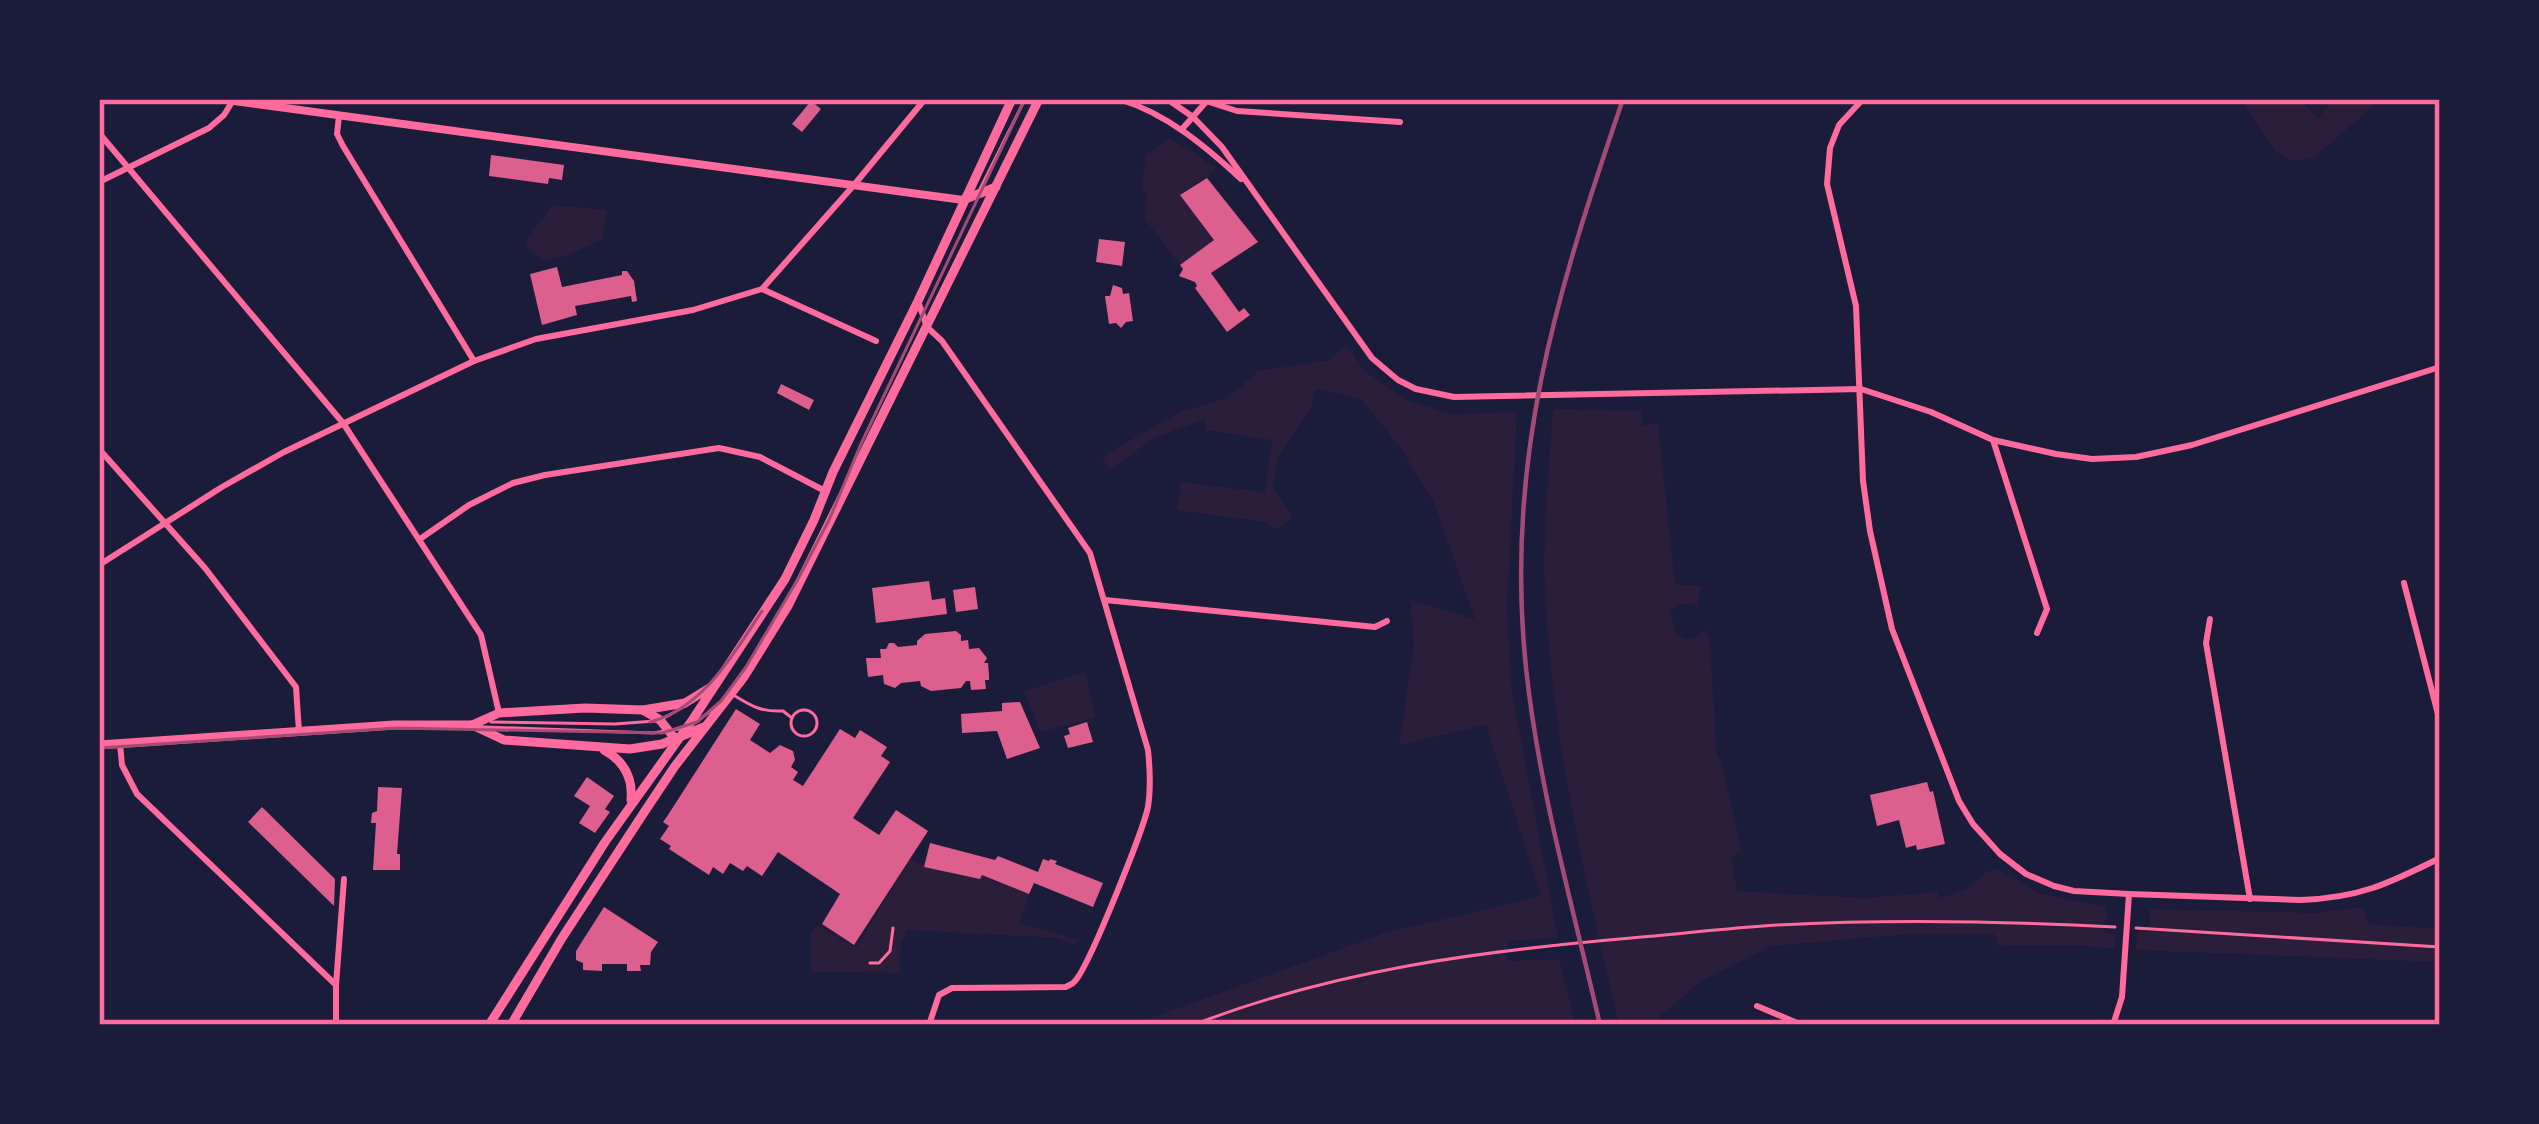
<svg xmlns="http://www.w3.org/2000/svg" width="2539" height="1124" viewBox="0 0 2539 1124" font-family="'Titillium Web',sans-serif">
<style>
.green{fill:#2a1e3b}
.building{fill:#dd5f8e}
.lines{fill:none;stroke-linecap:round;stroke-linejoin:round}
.path{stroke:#ff6b9d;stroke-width:3}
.service{stroke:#ff6b9d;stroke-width:3}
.minor{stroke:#ff6b9d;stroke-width:6}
.tertiary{stroke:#ff6b9d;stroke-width:8}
.secondary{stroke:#ff6b9d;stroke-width:9}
.tram{stroke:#a44b75;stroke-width:3}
.rail{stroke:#a44b75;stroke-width:4.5}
.neatline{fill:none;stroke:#ff6b9d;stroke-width:4.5}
</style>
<rect width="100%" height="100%" fill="#1b1b3a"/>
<g class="green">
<path d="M2241 99H2299L2318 118 2334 99H2381L2316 156 2293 161 2276 152Z"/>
<path d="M1169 138 1192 151 1216 169 1201 183 1198 181 1181 195 1214 240 1180 265 1145 219 1146 191 1141 190 1146 155Z"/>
<path d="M552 205 607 210 603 239 564 257 545 260 529 249 526 241Z"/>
<path d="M1346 344 1365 371 1405 399 1452 414 1517 412 1507 608 1512 691 1558 938 1507 941V961L1559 959 1576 1025H1132L1385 933 1541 896 1486 725 1399 745 1414 645 1410 600 1475 619 1434 503 1400 447 1361 399 1315 389 1311 408 1278 457 1273 487 1293 518 1275 529 1265 522 1177 510 1181 482 1265 492 1272 440 1205 430 1206 419 1154 438 1110 470 1102 457 1179 412 1228 398 1258 371 1329 360Z"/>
<path d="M1553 409 1641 411 1643 426 1658 423 1675 584 1701 586 1697 605 1677 604 1671 611C1672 632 1683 652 1705 630L1710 642 1717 756 1721 760 1742 852 1731 856 1737 891 1865 898 1937 892 1940 898 1967 889 1988 871 1998 869 2041 894 2105 907 2108 918 2105 919 2103 932 2116 935 2114 949 2075 945 1999 946 1994 934H1909L1771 946 1701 981 1650 1025H1619C1587 888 1555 751 1546 611 1541 544 1548 476 1553 409Z"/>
<path d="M1085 672 1096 718 1040 732 1024 691Z"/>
<path d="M910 859 931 869 982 875 1029 894 1020 923 1078 940 1075 945 1057 938 907 930 901 943 900 973 811 972V932L818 925 856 948Z"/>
<path d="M2363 907 2369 924 2440 929V962L2135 950 2138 932 2150 924V909L2315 913Z"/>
</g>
<g class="building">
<path d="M811 101 821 109 802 132 792 124Z"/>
<path d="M491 155 564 165 562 180 549 178 548 184 489 176Z"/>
<path d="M1207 178 1258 242 1211 273 1239 312 1244 308 1250 315 1227 332 1195 288 1197 286 1195 282 1179 276 1183 269 1180 265 1214 240 1180 195Z"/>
<path d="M1099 239 1125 242 1122 266 1096 262Z"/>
<path d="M557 267 562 287 622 275V271H627L634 281 637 301 632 302 631 296 575 306 577 315 542 325 530 274Z"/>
<path d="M1113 285 1122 288 1123 294 1129 293 1133 321 1126 322 1121 328 1116 323 1109 324 1105 296H1110Z"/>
<path d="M781 384 814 400 809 410 777 393Z"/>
<path d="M929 581 932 600 945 598 947 614 876 623 872 588Z"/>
<path d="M975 587 978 609 956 612 953 590Z"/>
<path d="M956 631 961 635V641L968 640 969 649 979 648 987 658 984 663H988L989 675V680H985L986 689 971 690 970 681H966L961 688 931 691 921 686 920 681 901 683 895 688 884 684 883 675 868 677 866 658H881L880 649H886L889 643H894L898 647 917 645V641L925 634Z"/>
<path d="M1020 702 1040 748 1007 759 997 731 962 733 961 714 1002 711V703Z"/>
<path d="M736 709 760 724 750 740 770 753 780 745 793 751 795 760 791 767 798 772 793 780 803 786 840 729 855 738 860 730 887 747 881 756 890 762 853 818 879 835 896 810 928 831 854 945 822 924 840 894 778 852 762 876 747 866 743 871 730 863 723 874 713 867 709 875 669 849 671 846 660 839 669 826 663 822 668 815Z"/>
<path d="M1087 722 1093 742 1068 748 1064 736 1070 734 1068 728Z"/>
<path d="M587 777 614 796 605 809 610 812 595 833 579 823 590 806 574 796Z"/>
<path d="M1927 782 1930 792 1933 791 1945 844 1917 850 1916 845 1906 848 1899 820 1877 826 1870 795Z"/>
<path d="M378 787 402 788 397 854H400V870H373L376 823H371L372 813 377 811Z"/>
<path d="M262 807 335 879 334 906 248 822Z"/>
<path d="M930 843 995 860 998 856 1038 872 1043 859 1049 861 1050 859 1057 861 1055 864 1103 883 1093 907 1034 883 1029 894 982 875 980 879 924 867Z"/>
<path d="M604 907 658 942 651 952 650 965H640L641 971H627V964H602V971L583 970V963L576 960V951Z"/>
</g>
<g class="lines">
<g class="path">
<path d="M2136 928 2440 947"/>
<path d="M870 963H879L890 951 893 928"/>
<path d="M1193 1025C1334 970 1481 951 1631 938 1679 934 1728 928 1777 925 1890 919 2002 921 2115 927"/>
</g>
<g class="service">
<path d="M979 191 1025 99"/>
<path d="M735 696C753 707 762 712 783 711L792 718"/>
<circle cx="804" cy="723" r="13"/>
<path d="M664 718 687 705"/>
<path d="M491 722 615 724 655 721"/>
<path d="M693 724 715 708"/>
<path d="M485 727 653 733 679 729"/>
</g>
<g class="minor">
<path d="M1119 99C1167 114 1204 145 1241 179"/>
<path d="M1167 99 1193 117 1222 147 1372 358 1398 380 1416 389 1454 397 1861 389 1931 412 1993 440 2056 454 2092 459 2136 457 2192 445 2440 367"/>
<path d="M1863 99 1839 125 1830 148 1827 184 1856 306 1863 481 1870 531 1892 629 1959 801 1973 824 2000 854 2026 874 2054 886 2074 891 2129 894 2300 900C2359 898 2388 884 2440 858"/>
<path d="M1206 101 1237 111 1400 122"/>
<path d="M339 116 337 134 343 146 474 361"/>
<path d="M1183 128 1206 102"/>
<path d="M99 133 343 423 481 635 499 713"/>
<path d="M99 182 209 128 224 115 232 102"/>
<path d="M762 289 876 341"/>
<path d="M918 301 927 327 942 341 1090 553 1148 750C1150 769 1151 788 1148 807 1143 830 1088 970 1074 982 1072 985 1068 985 1066 987L952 988 939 995 929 1025"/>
<path d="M1993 440 2047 609 2037 633"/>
<path d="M99 449 205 568 296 687 299 732"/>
<path d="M420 539 469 505 513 483 545 475 719 448 760 457 825 491"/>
<path d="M99 565 222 487 284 452 474 361 536 339 693 310 762 289 854 185 925 99"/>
<path d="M2404 583 2440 722"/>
<path d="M1105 600 1375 627 1387 621"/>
<path d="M2210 619 2206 643 2250 899"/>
<path d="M120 744 122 765 137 794 336 985V1025"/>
<path d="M336 985 344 879"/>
<path d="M1757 1006 1802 1025"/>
<path d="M99 1024 100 1025"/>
<path d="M2113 1025 2122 997 2129 894"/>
</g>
<path class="tertiary" d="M219 99 963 200"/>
<g class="secondary">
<path d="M963 200 996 187"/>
<path d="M643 710 685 703 711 687"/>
<path d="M472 725 504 740 630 749 662 744 704 727"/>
<path d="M99 745 394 725H472L499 713 585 708 643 710 660 720 676 740"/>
<path d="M604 750C624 761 633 777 631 800"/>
<path d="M489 1025 605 842 693 719 785 579 814 520 833 472 918 301 1012 99"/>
<path d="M511 1025 562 938 643 814 675 766 744 677 788 606 1039 99"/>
</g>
<g class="tram">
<path d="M650 722C704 708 733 654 762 611"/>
<path d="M99 748 396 728 662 733 697 722 721 701 746 667 798 579 830 518 860 446 1025 99"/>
</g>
<path class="rail" d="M1600 1025C1573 907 1539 790 1526 668 1504 459 1557 293 1623 99"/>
</g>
<rect width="2539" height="1124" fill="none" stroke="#1b1b3a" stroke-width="204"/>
<rect x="102" y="102" width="2335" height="920" class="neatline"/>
</svg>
